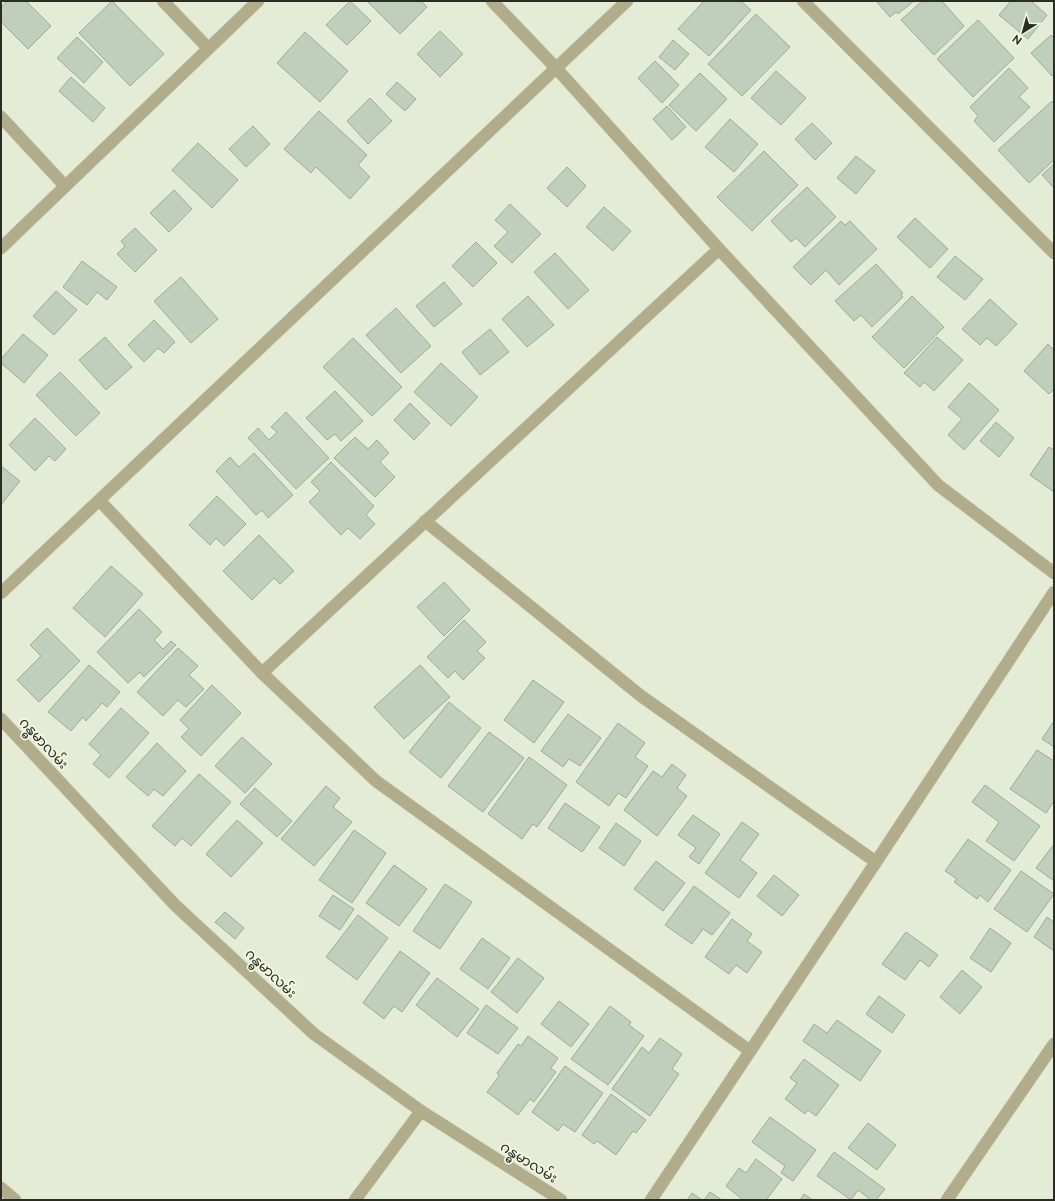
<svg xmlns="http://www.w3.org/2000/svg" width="1055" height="1201" viewBox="0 0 1055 1201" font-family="Raleway,'Noto Sans Myanmar',sans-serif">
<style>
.building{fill:#bfcfbc;stroke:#9cac99}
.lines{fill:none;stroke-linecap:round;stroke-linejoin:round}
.minor-casing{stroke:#c4cab5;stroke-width:13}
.minor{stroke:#b1ad8b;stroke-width:12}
.labels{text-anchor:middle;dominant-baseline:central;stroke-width:3.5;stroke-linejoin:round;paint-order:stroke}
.street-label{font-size:14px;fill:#2b2d25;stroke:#f2f9e2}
</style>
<rect width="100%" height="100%" fill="#e5ecd5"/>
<g class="building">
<path d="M7 1H26L51 26 28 49 1 22V7Z"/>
<path d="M112 1 164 54 130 86 79 33Z"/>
<path d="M350 1 371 21 347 45 326 25Z"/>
<path d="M367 1H421L427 7 400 34Z"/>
<path d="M704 1H741L751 10 709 56 678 29Z"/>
<path d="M876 1H914L898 14 896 12 890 17Z"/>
<path d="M922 1H942L964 26 934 55 901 20Z"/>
<path d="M1011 1H1031L1047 15 1028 39 999 15Z"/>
<path d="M756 14 790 47 742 96 708 64Z"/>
<path d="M978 20 1014 58 973 97 937 59Z"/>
<path d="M440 31 463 54 440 77 417 54Z"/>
<path d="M305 32 348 71 320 102 277 63Z"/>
<path d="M1051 35 1054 38V75L1052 76 1031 53Z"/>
<path d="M77 37 103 62 84 83 57 58Z"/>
<path d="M673 40 689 54 675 70 659 57Z"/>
<path d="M655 61 679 85 662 103 638 78Z"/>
<path d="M1009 68 1028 88 1019 97 1030 107 994 142 974 121 978 116 970 107Z"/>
<path d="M776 71 806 98 781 125 751 98Z"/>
<path d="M700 73 727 99 696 131 669 105Z"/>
<path d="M71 77 105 108 93 122 59 91Z"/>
<path d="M397 82 416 99 405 111 386 94Z"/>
<path d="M370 98 392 121 368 144 347 121Z"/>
<path d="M1052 101 1054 104V160L1029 183 998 150Z"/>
<path d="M667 106 686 127 672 140 653 119Z"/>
<path d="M319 111 367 155 358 165 370 177 350 199 316 167 311 173 284 149Z"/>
<path d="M730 119 758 144 734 172 705 147Z"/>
<path d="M812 123 832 143 815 160 795 139Z"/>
<path d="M253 126 270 144 246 167 229 149Z"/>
<path d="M198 143 238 180 212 208 172 170Z"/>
<path d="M764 151 798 185 752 231 717 197Z"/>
<path d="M856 156 875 171 856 194 837 178Z"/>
<path d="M1054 164V188L1042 175Z"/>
<path d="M567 167 586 186 567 207 547 188Z"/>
<path d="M807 187 836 217 805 247 796 238 791 242 771 221Z"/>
<path d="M174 190 192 209 169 232 150 213Z"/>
<path d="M510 204 541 234 512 263 494 246 508 232 495 220Z"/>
<path d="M604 207 631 231 613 251 586 227Z"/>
<path d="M915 218 948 249 930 268 897 237Z"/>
<path d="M841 221 845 225 850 221 877 249 839 285 826 270 811 285 793 267Z"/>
<path d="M135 228 157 250 135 272 117 254 125 246 121 241Z"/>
<path d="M476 242 497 263 473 287 452 266Z"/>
<path d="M555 253 589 290 568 309 534 272Z"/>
<path d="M955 256 983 279 965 300 937 277Z"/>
<path d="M82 261 117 287 107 300 97 292 87 305 63 287Z"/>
<path d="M876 264 903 293 901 295 903 297 872 327 861 315 854 321 835 301Z"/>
<path d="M181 277 218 319 191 343 154 301Z"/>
<path d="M444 282 462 304 434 327 416 306Z"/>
<path d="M56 291 77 310 54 335 33 316Z"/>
<path d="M528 296 554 325 527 347 502 319Z"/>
<path d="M912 296 944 327 904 368 872 337Z"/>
<path d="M990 299 1017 324 996 346 987 338 980 345 962 329Z"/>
<path d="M396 308 431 346 401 373 366 335Z"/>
<path d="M154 320 175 342 164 353 158 348 144 362 128 345Z"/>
<path d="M490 329 509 352 480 375 462 352Z"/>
<path d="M23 334 48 355 24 383 1 363V359Z"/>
<path d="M105 337 132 367 106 390 79 360Z"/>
<path d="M937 337 963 360 934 391 924 382 920 387 904 373Z"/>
<path d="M353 338 402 387 372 416 323 367Z"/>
<path d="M1048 344 1054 350V389L1049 394 1024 371Z"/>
<path d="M441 363 478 397 451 426 414 392Z"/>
<path d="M60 372 100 413 76 436 36 395Z"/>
<path d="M969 383 999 410 964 450 948 435 962 419 948 407Z"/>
<path d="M335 391 363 421 341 441 335 434 327 440 306 418Z"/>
<path d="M410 403 430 423 414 440 394 420Z"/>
<path d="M286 412 329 458 296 489 248 438 258 428 269 440 277 432 271 427Z"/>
<path d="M35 418 66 449 55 461 49 456 35 471 9 445Z"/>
<path d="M996 422 1014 438 999 457 980 441Z"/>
<path d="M355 437 368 449 377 440 389 453 380 462 395 477 375 497 334 458Z"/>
<path d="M1049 447 1054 450V492L1030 475Z"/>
<path d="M254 453 293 495 268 518 262 510 256 515 216 471 230 457 239 467Z"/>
<path d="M331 462 374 506 366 515 375 524 360 539 348 528 341 535 309 502 320 491 311 482Z"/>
<path d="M1 466 20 481 1 505Z"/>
<path d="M217 496 246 524 224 546 216 538 210 545 189 525Z"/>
<path d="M259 535 294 571 280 584 274 578 252 600 223 571Z"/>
<path d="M111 566 143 594 105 637 73 608Z"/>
<path d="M444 582 470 610 444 636 417 607Z"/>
<path d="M139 609 162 632 154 640 163 649 171 641 176 645 144 677 140 672 128 683 97 652Z"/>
<path d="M464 620 486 642 477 651 485 658 463 680 455 671 448 678 427 657Z"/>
<path d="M47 628 80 661 39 702 17 680 41 656 30 645Z"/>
<path d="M178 648 198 666 189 675 204 689 186 707 178 700 163 716 137 692Z"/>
<path d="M89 665 120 692 107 707 102 703 86 721 83 717 71 731 48 712Z"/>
<path d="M420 665 450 697 404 739 374 707Z"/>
<path d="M533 680 564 702 534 743 504 720Z"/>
<path d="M212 685 241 713 201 756 181 737 189 729 180 720Z"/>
<path d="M449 702 481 728 441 778 409 752Z"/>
<path d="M121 708 149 733 109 778 93 764 101 755 89 744Z"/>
<path d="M568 714 601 738 580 766 569 759 563 767 541 751Z"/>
<path d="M1054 721V747L1042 739Z"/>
<path d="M618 723 645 743 635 757 648 766 626 798 618 793 609 806 576 782Z"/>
<path d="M489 732 524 758 483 812 448 786Z"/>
<path d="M242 737 272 764 245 793 215 766Z"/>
<path d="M157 743 186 771 163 796 154 789 148 796 126 777Z"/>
<path d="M1037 750 1054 761V801L1046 813 1010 789Z"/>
<path d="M529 757 567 785 537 827 533 824 522 839 488 814Z"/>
<path d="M672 764 686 775 677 788 687 796 657 836 624 810 653 771 662 777Z"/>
<path d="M199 774 231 802 191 846 182 838 175 846 152 826Z"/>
<path d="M985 785 1040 826 1014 861 986 841 999 822 972 802Z"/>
<path d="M326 786 340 798 333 807 352 822 314 866 281 839Z"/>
<path d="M255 788 292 821 277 837 240 804Z"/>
<path d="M565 803 600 827 582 852 548 828Z"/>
<path d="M693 815 720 834 699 864 689 857 696 848 678 835Z"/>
<path d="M237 820 263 843 231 877 206 854Z"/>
<path d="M742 822 759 834 740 860 757 873 739 898 705 873Z"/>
<path d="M616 823 641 841 624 866 599 848Z"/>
<path d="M354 830 386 853 352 903 319 880Z"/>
<path d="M968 839 1011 870 988 902 980 895 977 899 954 882 957 879 945 871Z"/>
<path d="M1054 844V881L1036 868Z"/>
<path d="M656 861 685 883 663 911 634 889Z"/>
<path d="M394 865 427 889 399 926 366 903Z"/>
<path d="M1021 871 1054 894 1027 932 994 909Z"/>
<path d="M774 875 799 895 782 916 757 896Z"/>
<path d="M445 884 472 902 440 949 413 931Z"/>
<path d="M694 886 730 913 712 935 703 929 692 944 665 925Z"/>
<path d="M333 895 354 909 340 930 319 916Z"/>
<path d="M225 912 244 928 235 939 215 922Z"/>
<path d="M358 915 388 938 357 980 326 957Z"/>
<path d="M1047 917 1054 922V951L1034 937Z"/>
<path d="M732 919 752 934 747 941 762 952 747 973 736 965 729 974 705 957Z"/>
<path d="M990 928 1011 943 991 972 970 958Z"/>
<path d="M906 932 938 955 929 967 920 960 905 980 882 964Z"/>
<path d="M482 938 510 958 488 989 460 969Z"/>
<path d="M400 951 430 973 402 1012 394 1006 384 1019 363 1003Z"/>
<path d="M518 958 544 978 517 1013 491 992Z"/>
<path d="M962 970 982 987 960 1014 940 997Z"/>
<path d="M437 978 479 1009 457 1037 416 1005Z"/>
<path d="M879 996 905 1015 892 1033 866 1014Z"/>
<path d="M559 1001 589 1024 571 1047 541 1024Z"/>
<path d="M486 1005 518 1028 498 1054 467 1033Z"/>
<path d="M610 1006 631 1022 629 1025 644 1036 608 1085 571 1059Z"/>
<path d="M837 1020 881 1051 860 1081 803 1041 814 1024 827 1033Z"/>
<path d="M528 1036 558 1058 551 1068 556 1072 534 1102 530 1099 518 1115 487 1092 499 1076 497 1073 518 1044 521 1046Z"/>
<path d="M660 1038 682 1054 672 1069 679 1074 650 1116 612 1089 642 1047 649 1053Z"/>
<path d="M804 1059 839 1085 816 1116 808 1110 805 1114 785 1099 797 1083 790 1078Z"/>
<path d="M565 1066 603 1093 575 1132 563 1124 558 1131 532 1112Z"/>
<path d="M611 1094 646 1120 636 1133 633 1131 616 1155 597 1141 594 1144 582 1135Z"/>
<path d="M770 1117 816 1150 793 1181 781 1173 785 1166 752 1142Z"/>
<path d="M868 1123 896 1145 877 1170 848 1148Z"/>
<path d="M834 1152 885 1189 876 1200H871L858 1190 851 1200 817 1176Z"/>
<path d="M756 1159 782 1179 767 1199 768 1200H743L726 1186 739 1168 746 1173Z"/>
<path d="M710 1192 722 1200H704Z"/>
<path d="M692 1193 702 1200H687Z"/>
<path d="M804 1194 813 1200H800Z"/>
</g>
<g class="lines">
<g class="minor-casing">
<g id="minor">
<path d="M163 1 208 48"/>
<path d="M492 1 556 68 719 249 938 485 1054 573"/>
<path d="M803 1 1054 253"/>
<path d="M1 117 65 186"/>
<path d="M1 248 258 1"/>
<path d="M100 501 262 673 376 781 750 1051"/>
<path d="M425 521 641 696 876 862"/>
<path d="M1 593 627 1"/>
<path d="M262 673 719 249"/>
<path d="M1 719 175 905 314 1034 421 1111 561 1200"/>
<path d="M1 1188 15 1200"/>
<path d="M355 1200 421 1111"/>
<path d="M651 1200 876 862 1054 592"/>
<path d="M947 1200 1054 1044"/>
</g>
</g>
<use href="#minor" class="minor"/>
</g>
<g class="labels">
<g class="street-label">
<text transform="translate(44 743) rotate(47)">ဂန္ဓမာလမ်း</text>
<text transform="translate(271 973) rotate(43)">ဂန္ဓမာလမ်း</text>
<text transform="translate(529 1162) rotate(32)">ဂန္ဓမာလမ်း</text>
</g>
</g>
<rect width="1055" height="1201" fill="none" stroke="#2b2d25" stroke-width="4"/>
<g transform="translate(1023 32) rotate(217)" stroke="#f2f9e2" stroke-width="3" paint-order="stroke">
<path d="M0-3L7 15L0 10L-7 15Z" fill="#2b2d25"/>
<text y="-6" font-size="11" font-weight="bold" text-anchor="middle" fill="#2b2d25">N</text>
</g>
</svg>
